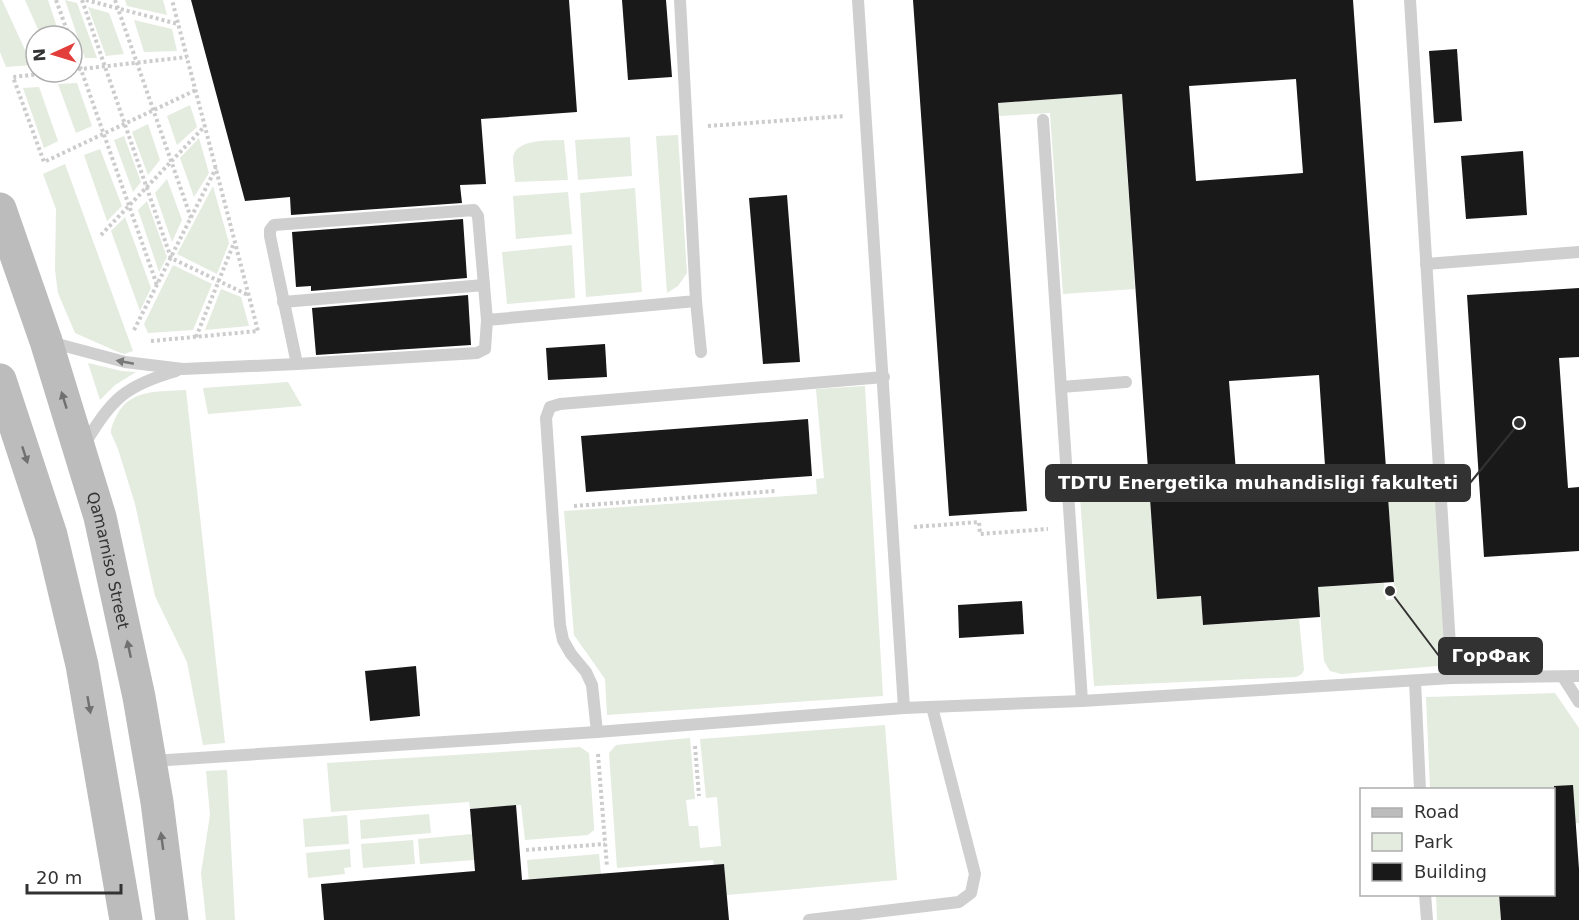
<svg xmlns="http://www.w3.org/2000/svg" width="1579" height="920" viewBox="0 0 1579 920" font-family="'DejaVu Sans',sans-serif">
<style>
.green{fill:#e4ebdf}
.building{fill:#191919;fill-rule:evenodd}
.lines{fill:none;stroke-linecap:round;stroke-linejoin:round}
.path{stroke:#ccc;stroke-width:4;stroke-dasharray:3 3;stroke-linecap:butt}
.lane{stroke:#cfcfcf;stroke-width:12}
.secondary{stroke:#bcbcbc;stroke-width:33}
.oneway{fill:#797979}
.oneway2{fill:#707070}
.labels{text-anchor:middle;dominant-baseline:central;stroke-width:6;stroke-linejoin:round;paint-order:stroke}
.street-label{font-size:16px;fill:#323232;stroke:#fff}
.leader{fill:none;stroke:#323232;stroke-width:2}
.callout-dot{fill:#323232;stroke:#fff;stroke-width:2}
.callout{fill:#323232;stroke:#323232;stroke-width:2}
.callout-label{font-size:18px;text-anchor:middle;font-weight:bold;fill:#fff}
</style>
<rect width="100%" height="100%" fill="#fff"/>
<g class="green">
<path d="M0 0H2L32 65 6 67 0 52Z"/>
<path d="M25 0H48L60 36H41Z"/>
<path d="M65 0 77 3 97 58H85Z"/>
<path d="M125 0H163L167 15 127 6Z"/>
<path d="M88 7 109 13 124 54 106 56Z"/>
<path d="M134 20 172 29 177 51 144 52Z"/>
<path d="M77 83 92 126 76 133 58 84Z"/>
<path d="M39 87 58 141 44 148 23 88Z"/>
<path d="M1122 94 1135 289 1063 294 1050 113 999 116 998 103Z"/>
<path d="M190 105 197 127 177 145 167 116Z"/>
<path d="M148 124 160 160 148 175 132 132Z"/>
<path d="M678 135 687 273 678 286 667 293 656 136Z"/>
<path d="M124 136 141 182 133 192 114 140Z"/>
<path d="M630 137 632 176 578 180 575 140Z"/>
<path d="M199 138 209 173 194 197 180 158Z"/>
<path d="M564 140 568 180 515 182C515 175 513 166 513 158 515 138 550 141 564 140Z"/>
<path d="M100 149 122 206 107 221 84 155Z"/>
<path d="M65 164 133 351 124 354 118 352 75 333 58 293 55 270 56 209 43 174Z"/>
<path d="M167 179 182 220 172 242 155 193Z"/>
<path d="M213 186 229 243 217 274 177 254Z"/>
<path d="M635 188 642 292 586 297 580 193Z"/>
<path d="M568 192 572 234 516 239 513 196Z"/>
<path d="M147 201 167 257 159 272 138 210Z"/>
<path d="M125 217 151 288 140 311 111 231Z"/>
<path d="M572 245 575 298 507 304 502 252Z"/>
<path d="M173 265 212 284 193 330 148 333 144 324Z"/>
<path d="M221 289 241 297 249 326 205 330Z"/>
<path d="M88 363 122 371 136 372 115 385 100 400Z"/>
<path d="M288 382 302 406 208 414 203 388Z"/>
<path d="M865 386 883 696 607 715 605 679 574 635 564 511 817 494 816 479 824 478 816 389Z"/>
<path d="M186 390 225 743 203 745 187 662 155 596 135 504 118 449 111 433C111 426 114 421 117 415 131 388 160 392 186 390Z"/>
<path d="M1148 467 1201 595 1203 625 1299 619 1304 670 1302 674 1296 677 1094 686 1078 471Z"/>
<path d="M1435 478 1446 661 1438 666 1341 674 1330 671 1324 661 1318 587 1384 583 1386 600 1395 599 1387 482Z"/>
<path d="M1555 693 1579 728V823L1554 825V790L1430 789 1426 697Z"/>
<path d="M885 725 897 880 727 895 724 865H714L713 860 617 868 609 753 616 745 690 738 695 799 686 800 689 826H698L700 848 721 846 717 797 706 798 700 739Z"/>
<path d="M580 747 589 753 594 826V830L588 835 525 840 521 805 470 809 469 802 331 812 327 763Z"/>
<path d="M227 770 235 920H206L201 873 210 815 206 771Z"/>
<path d="M429 814 431 833 361 839 360 820Z"/>
<path d="M347 815 349 844 305 847 303 819Z"/>
<path d="M472 834 474 860 420 864 418 839Z"/>
<path d="M413 840 415 864 363 868 361 844Z"/>
<path d="M350 849 351 867 344 868 345 874 308 878 306 853Z"/>
<path d="M599 854 601 874 532 919 527 860Z"/>
<path d="M1436 895H1499L1501 920H1437Z"/>
</g>
<g class="building">
<path d="M191 0H569L577 112 481 119 486 184 460 185 462 203 291 215 290 197 245 201Z"/>
<path d="M622 0H666L672 77 628 80Z"/>
<path d="M913 0H1353L1394 582 1318 587 1320 617 1203 625 1201 596 1157 599 1122 94 998 103 1027 511 949 516ZM1296 79 1303 173 1196 181 1189 86ZM1319 375 1325 466 1236 472 1229 381Z"/>
<path d="M1457 49 1462 121 1434 123 1429 51Z"/>
<path d="M1523 151 1527 215 1466 219 1461 156Z"/>
<path d="M787 195 800 362 763 364 749 198Z"/>
<path d="M463 219 467 278 311 291V286L296 287 292 232Z"/>
<path d="M1579 288V357L1559 358 1568 488 1579 487V551L1484 557 1467 295Z"/>
<path d="M468 295 471 345 316 355 312 308Z"/>
<path d="M605 344 607 377 548 380 546 348Z"/>
<path d="M808 419 812 476 586 492 581 436Z"/>
<path d="M1022 601 1024 634 959 638 958 605Z"/>
<path d="M416 666 420 716 370 721 365 671Z"/>
<path d="M1573 785 1579 869V920H1501L1499 894H1554V786Z"/>
<path d="M516 805 522 880 724 864 729 920H324L321 884 475 871 470 809Z"/>
</g>
<g class="lines">
<g class="path">
<path d="M56 0 69 36"/>
<path d="M82 0 171 258 248 295"/>
<path d="M86 0 178 24"/>
<path d="M115 0 191 218"/>
<path d="M72 44 157 285"/>
<path d="M72 70 187 57"/>
<path d="M58 72 13 77 44 162 196 90"/>
<path d="M708 126 845 116"/>
<path d="M101 235 205 126"/>
<path d="M134 330 216 168"/>
<path d="M196 337 234 243"/>
<path d="M151 341 258 331 172 0"/>
<path d="M574 506 775 491"/>
<path d="M914 527 979 522 980 534 1048 529"/>
<path d="M695 746 699 796"/>
<path d="M598 754 607 867"/>
<path d="M526 850 605 844"/>
</g>
<g class="lane">
<path d="M858 0 904 708 1082 701 1452 678 1410 0"/>
<path d="M1043 120 1082 701"/>
<path d="M1426 264 1579 252"/>
<path d="M696 301 701 352"/>
<path d="M283 302 484 285"/>
<path d="M487 320 696 301 680 0"/>
<path d="M50 342 125 362 183 369 297 364 270 236V230L274 225 474 210 478 216 487 320 485 349 477 353 297 364"/>
<path d="M1061 387 1126 382"/>
<path d="M84 445C112 399 124 386 176 371"/>
<path d="M1563 677 1579 702"/>
<path d="M1452 678 1579 676"/>
<path d="M1415 681 1420 790"/>
<path d="M597 732 592 685 586 672 571 654 563 640 560 625 546 418 550 407 560 404 884 377"/>
<path d="M152 761 597 732 904 708"/>
<path d="M1425 894 1427 920"/>
<path d="M809 920 959 902 971 893 975 874 932 707"/>
</g>
<g class="secondary">
<path id="s1" d="M0 209 46 341 100 517 139 697 157 802 172 920"/>
<path d="M0 380 51 535 82 665 126 920"/>
</g>
</g>
<defs><path id="oneway-solid" d="M-6-.8H1V-3.2L6.5 0L1 3.2V.8H-6Z" transform="scale(1.5)"/></defs>
<use class="oneway" href="#oneway-solid" transform="translate(125 362) rotate(-169)"/>
<g class="oneway2">
<use href="#oneway-solid" transform="translate(64 400) rotate(-107)"/>
<use href="#oneway-solid" transform="translate(25 455) rotate(72)"/>
<use href="#oneway-solid" transform="translate(129 649) rotate(-102)"/>
<use href="#oneway-solid" transform="translate(89 705) rotate(80)"/>
<use href="#oneway-solid" transform="translate(162 841) rotate(-98)"/>
</g>
<g class="labels">
<g class="street-label">
<text stroke="none"><textPath href="#s1" startOffset="368">Qamarniso Street</textPath></text>
</g>
</g>
<path class="leader" d="M1519 423L1470 483M1390 591L1439 656"/>
<g class="callout-dot">
<circle cx="1519" cy="423" r="6"/>
<circle cx="1390" cy="591" r="6"/>
</g>
<g class="callout">
<rect x="1046" y="465" width="424" height="36" rx="6"/>
<rect x="1439" y="638" width="103" height="36" rx="6"/>
</g>
<g class="callout-label">
<text x="1258" y="489">TDTU Energetika muhandisligi fakulteti</text>
<text x="1491" y="662">ГорФак</text>
</g>
<rect x="1360" y="788" width="195" height="108" fill="#ffffff" stroke="#adadad" stroke-width="1.5"/>
<rect x="1372" y="808" width="30" height="9" fill="#bcbcbc" stroke="#adadad" stroke-width="1.5"/>
<text x="1414" y="818" font-size="18" fill="#323232">Road</text>
<rect x="1372" y="833" width="30" height="18" fill="#e4ebdf" stroke="#adadad" stroke-width="1.5"/>
<text x="1414" y="848" font-size="18" fill="#323232">Park</text>
<rect x="1372" y="863" width="30" height="18" fill="#191919" stroke="#adadad" stroke-width="1.5"/>
<text x="1414" y="878" font-size="18" fill="#323232">Building</text>
<g transform="translate(54 54) rotate(266)"><circle r="28" fill="#ffffff" stroke="#adadad" stroke-width="1.5"/>
<path d="M0-4.5L10 22L0 15L-10 22Z" fill="#e23f3c"/>
<text y="-9" font-size="16" font-weight="bold" text-anchor="middle" fill="#323232">N</text>
</g>
<path d="M27 884v9h94v-9" fill="none" stroke="#323232" stroke-width="3"/>
<text x="36" y="884" font-size="18" fill="#323232" stroke="#ffffff" stroke-width="4.5" paint-order="stroke">20 m</text>
</svg>
